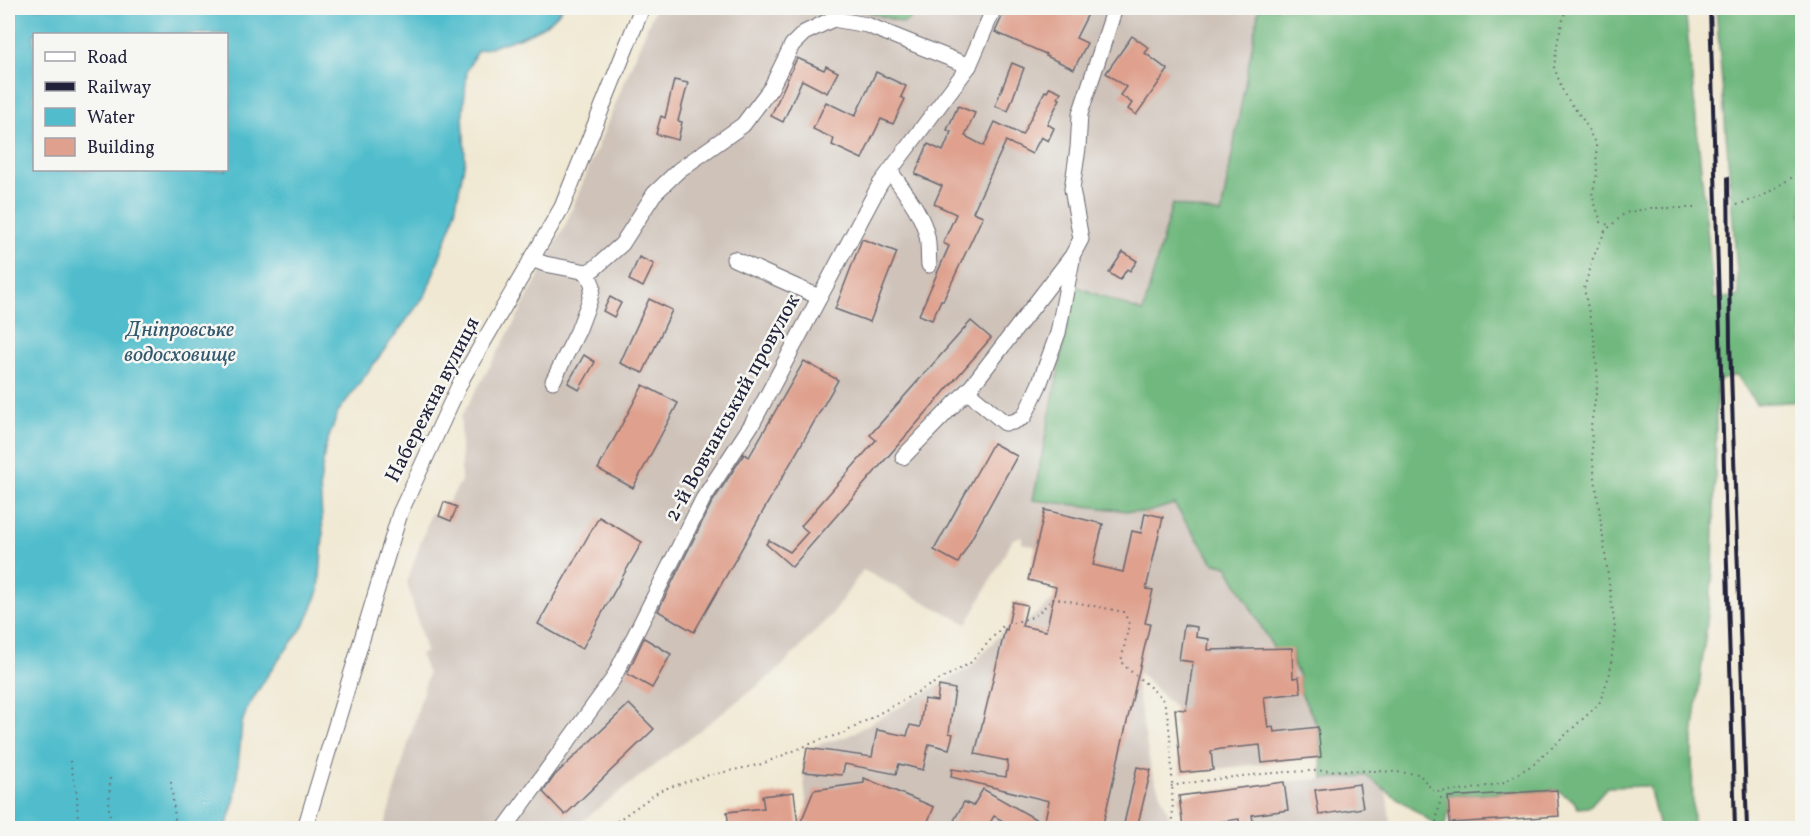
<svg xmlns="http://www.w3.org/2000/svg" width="1810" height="836" viewBox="0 0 1810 836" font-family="Vollkorn,serif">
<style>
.industrial{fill:#cec2b9}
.forest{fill:#6fb87e;stroke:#486d5c;stroke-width:1.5}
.water{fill:#51bdcc;stroke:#3a7084;stroke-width:1.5;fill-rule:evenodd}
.building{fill:#dfa18e}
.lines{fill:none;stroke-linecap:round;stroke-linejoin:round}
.minor-casing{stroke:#6a6770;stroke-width:17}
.path{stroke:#6a6770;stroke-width:2;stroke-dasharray:1.5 4.5;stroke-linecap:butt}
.minor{stroke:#fff;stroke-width:15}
.rail{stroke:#22223b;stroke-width:4}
.labels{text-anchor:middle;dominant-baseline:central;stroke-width:5;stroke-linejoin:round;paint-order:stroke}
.street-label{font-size:21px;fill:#22223b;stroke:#f6f6f2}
.water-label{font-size:22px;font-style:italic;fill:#32586e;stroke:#f6f6f2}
</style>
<rect width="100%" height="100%" fill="#f6f6f2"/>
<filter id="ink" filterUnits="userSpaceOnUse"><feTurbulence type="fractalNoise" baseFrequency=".0167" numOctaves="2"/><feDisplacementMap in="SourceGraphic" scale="12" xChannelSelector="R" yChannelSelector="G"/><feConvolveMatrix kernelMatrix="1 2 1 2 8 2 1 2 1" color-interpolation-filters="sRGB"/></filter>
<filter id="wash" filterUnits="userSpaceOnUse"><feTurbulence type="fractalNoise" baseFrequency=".008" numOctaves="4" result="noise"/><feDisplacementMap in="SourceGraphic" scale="24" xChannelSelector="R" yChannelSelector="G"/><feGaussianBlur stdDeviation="1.35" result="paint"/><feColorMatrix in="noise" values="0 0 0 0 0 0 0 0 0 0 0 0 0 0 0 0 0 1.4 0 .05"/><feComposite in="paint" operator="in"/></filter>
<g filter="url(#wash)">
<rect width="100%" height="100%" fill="#f0e8d2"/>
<g class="industrial">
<path d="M655 8H1259L1221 214 1172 204 1143 312 1075 286 1145 513 1174 504 1213 562 1227 566 1274 648H1292L1293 663 1299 677 1301 693 1318 727 1321 757 1181 773 1175 719 1176 709 1126 660 1058 587 1028 580 1036 547 1022 543V536L1013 539 967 624 863 570 832 614 778 670 573 828H384L428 674 420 654 426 652 407 582 431 513 439 516 444 502 448 503 461 481V417L511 329 564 228Z"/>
<path d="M1053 601 1120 679 1136 683 1151 770 1174 828H809L803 773 807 748 848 736 971 667 1005 629 1021 626Z"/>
<path d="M1366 776 1386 789 1391 828H1184L1183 826 1179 796 1284 782Z"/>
</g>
<g class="forest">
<path d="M854 8H923L904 23Z"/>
<path d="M1259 8H1685L1714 299 1739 296 1716 8H1802V401L1756 404 1737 375 1717 381 1713 572 1692 746 1693 828H1659L1649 786 1607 787 1589 807 1578 808 1573 800 1557 790 1448 796 1449 811 1444 828H1440L1366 776 1323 779 1318 727 1301 693 1299 677 1293 663 1292 649H1274L1227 566 1213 562 1174 504 1145 513 1033 500 1075 286 1143 312 1172 204 1221 214Z"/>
</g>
<path class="water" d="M8 8H562C546 33 504 43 477 51L467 71 463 113 465 160 453 221 426 294 338 412 325 448 320 485 323 535 319 591 305 624 267 676 247 709 242 723 235 798 226 828H8ZM34 34H226V170H34Z"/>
<g id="blocks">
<g class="building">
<path d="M1006 8H1053L1065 13 1067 8H1091L1076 38 1087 43 1074 69 1046 56V54L995 32Z"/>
<path d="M1132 36 1149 48 1145 53 1168 70 1136 115 1128 109 1132 103 1120 95 1126 87 1106 73Z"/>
<path d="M797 58 824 70 826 66 838 72 827 93 802 80 783 122 771 116Z"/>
<path d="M1012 63 1024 68 1008 111 995 106Z"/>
<path d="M876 72 906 86 901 97 905 99 893 124 881 119 862 159 832 145 834 139 813 129 826 102 855 116Z"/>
<path d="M674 80 688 83 678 121 682 122 678 140 656 134 661 116 665 118Z"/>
<path d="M1050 87 1061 92 1058 98 1060 99 1047 124 1054 128 1048 141 1041 137 1032 154 1006 141 973 212 983 216 943 301 941 300 932 320 919 315 949 246 943 243 956 214 934 204 942 186 915 174 928 144 943 151 951 132 947 130 958 106 975 113 965 136 984 146 995 122 1022 135 1045 91 1047 92Z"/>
<path d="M862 239 897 252 870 322 835 309Z"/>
<path d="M1123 252 1137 261 1130 271 1127 269 1120 280 1109 273Z"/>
<path d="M639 257 654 264 643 287 629 280Z"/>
<path d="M610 297 621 303 614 317 603 311Z"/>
<path d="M649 299 672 310 643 373 620 363Z"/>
<path d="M971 321 991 338 792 567 766 544 769 540 790 552 808 532 801 526 876 440 870 435Z"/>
<path d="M584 355 595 362 579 390 568 383Z"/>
<path d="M804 361 838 380 694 632 658 611 711 504 744 454 749 457Z"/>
<path d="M643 385 678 403 633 488 598 469Z"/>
<path d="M993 443 1017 456 958 563 934 550Z"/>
<path d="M444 502 457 507 451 521 439 516Z"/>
<path d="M1045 510 1103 524 1093 565 1123 572 1132 531 1141 533 1145 513 1163 517 1146 589 1153 590 1145 623 1150 624 1102 828H1016L994 816 987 828H950L964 802 973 806 983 789 1044 824 1049 801 951 777 952 769 1006 777 1008 761 975 754 1005 629 1007 630 1013 602 1027 605 1022 626 1046 631 1056 587 1028 580Z"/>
<path d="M599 517 642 542 582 649 538 624Z"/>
<path d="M1184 625 1197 627 1196 637 1209 639 1208 650 1292 648 1293 678 1299 677 1301 693 1264 697 1268 728 1273 727 1274 732 1318 727 1321 757 1262 763 1260 745 1221 749 1211 751 1213 770 1181 773 1175 709 1186 710 1193 662 1179 660Z"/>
<path d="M644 638 671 654 652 688 627 674Z"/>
<path d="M939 686 955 689 949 733 953 734 949 749 929 744 923 770 899 764 896 774 845 764 842 775 803 772 807 748 872 757 877 730 907 736 910 725 920 727 924 699 937 701Z"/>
<path d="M629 704 654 729 565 815 543 792 555 775Z"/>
<path d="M1137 767 1151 770 1137 828H1123Z"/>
<path d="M864 778 934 807 925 828H821L808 823 800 824 814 790 864 783Z"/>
<path d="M1284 782 1288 810 1252 815 1254 828H1240L1239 819 1201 824 1203 828H1183L1179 796Z"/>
<path d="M1359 784 1363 808 1319 815 1315 790Z"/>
<path d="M1557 790 1559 816 1450 823 1448 797Z"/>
<path d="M794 792 798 825 768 828H729L727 812 764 808 762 796Z"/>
</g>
</g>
</g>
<g filter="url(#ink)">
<use href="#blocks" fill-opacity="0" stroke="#6a6770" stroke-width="1.5"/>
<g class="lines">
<g class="minor-casing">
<g id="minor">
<path d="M890 171C904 191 922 213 927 236 929 245 928 256 929 265"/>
<path d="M531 259 545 264 587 272 595 268 622 244 654 194 679 170 743 125 771 88 792 45 804 33 833 19 867 25 969 66"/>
<path d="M734 259 819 297"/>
<path d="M553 381 578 331 589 302 593 286 587 272"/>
<path d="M967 391 1005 423 1013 422 1024 417 1039 385 1058 333 1072 260"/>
<path d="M903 457 971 387 1072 256 1081 239 1072 189 1078 148 1080 114 1115 8"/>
<path d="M305 828 400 513 463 377 562 207 642 8"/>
<path d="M505 828 613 679 703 499 752 424 880 184 969 66 994 8"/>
</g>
</g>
<g class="path">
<path d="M1566 8 1558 39 1554 67 1564 94 1584 121 1596 145 1597 174 1592 195 1601 222 1611 226"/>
<path d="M1737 205 1763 196 1802 171"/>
<path d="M70 761 77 795 78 828"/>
<path d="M110 778 109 809 112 828"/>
<path d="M171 782 176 828"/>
<path d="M1171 786C1252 772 1337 766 1419 774L1434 792 1467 790 1502 783 1534 764 1599 704 1610 673 1615 628 1593 463 1591 426 1598 381 1594 337 1584 289 1593 258 1605 231 1625 213 1651 208H1695"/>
<path d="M607 828 661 790 705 776 762 764 820 740 844 733 970 663 1002 627 1035 616 1054 598 1124 612 1129 624 1121 662C1133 675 1150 685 1162 699 1173 713 1172 799 1173 822L1175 828"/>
<path d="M1435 828 1442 792"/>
</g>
<use href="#minor" class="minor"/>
<g class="rail">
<path d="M1710 8 1735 828"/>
<path d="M1728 178 1730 343 1747 828"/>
</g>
</g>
</g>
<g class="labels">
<g class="street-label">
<text transform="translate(433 400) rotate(-63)">Набережна вулиця</text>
<text transform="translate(733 408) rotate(-61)">2-й Вовчанський провулок</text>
</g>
<g class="water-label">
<text x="180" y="330">Дніпровське<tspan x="180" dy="25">водосховище</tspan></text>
</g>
</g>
<rect width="1810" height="836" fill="none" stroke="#f6f6f2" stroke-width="30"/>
<rect x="33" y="33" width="195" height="138" fill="#f6f6f2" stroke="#a1a1a9" stroke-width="1.5"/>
<rect x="45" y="52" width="30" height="9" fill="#ffffff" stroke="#a1a1a9" stroke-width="1.5"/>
<text x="87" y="63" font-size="18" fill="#22223b">Road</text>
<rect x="45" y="82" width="30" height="9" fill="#22223b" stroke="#a1a1a9" stroke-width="1.5"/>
<text x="87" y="93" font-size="18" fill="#22223b">Railway</text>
<rect x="45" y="108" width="30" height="18" fill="#51bdcc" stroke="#a1a1a9" stroke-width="1.5"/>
<text x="87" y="123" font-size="18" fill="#22223b">Water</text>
<rect x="45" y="138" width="30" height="18" fill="#dfa18e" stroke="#a1a1a9" stroke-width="1.5"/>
<text x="87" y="153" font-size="18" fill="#22223b">Building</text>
</svg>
